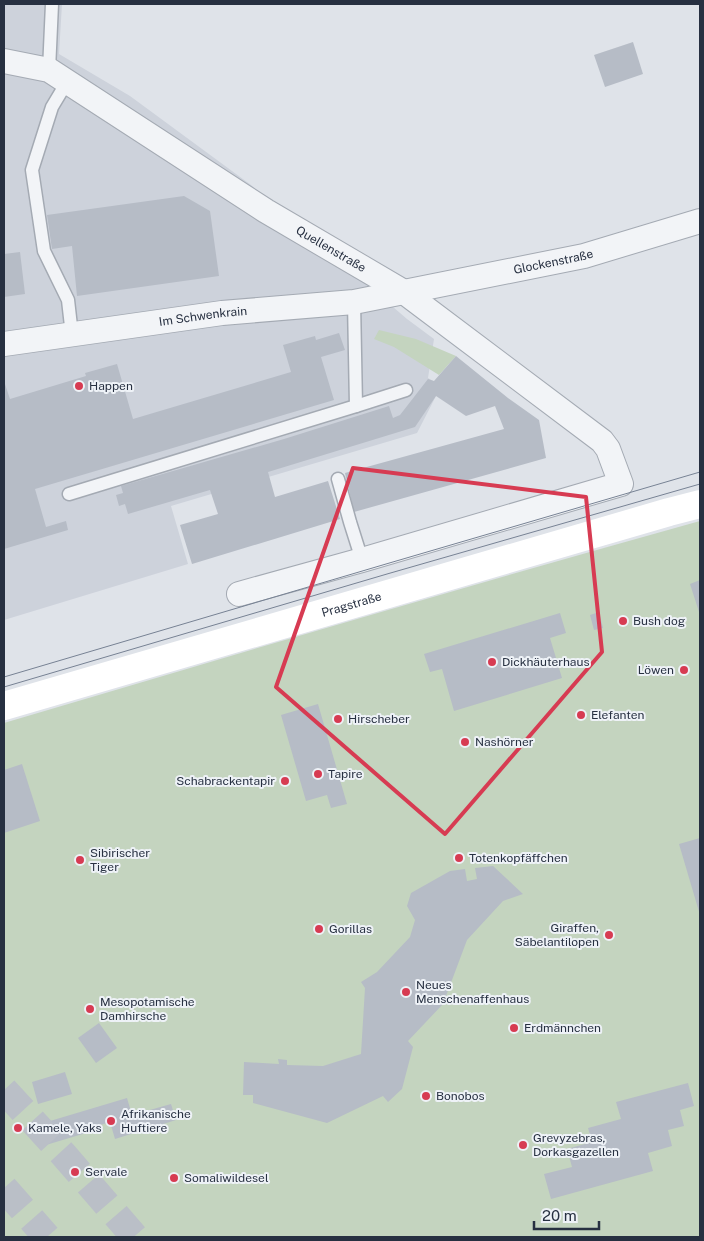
<svg xmlns="http://www.w3.org/2000/svg" width="704" height="1241" viewBox="0 0 704 1241" font-family="'Public Sans',sans-serif">
<style>
.built{fill:#cdd2db}
.green{fill:#c4d4bf}
.building{fill:#b6bcc6}
.lines{fill:none;stroke-linecap:round;stroke-linejoin:round}
.primary-tunnel{stroke:#babfc7;stroke-width:28;stroke-dasharray:28 14;stroke-linecap:butt}
.service-casing{stroke:#a4aab3;stroke-width:15}
.minor-casing{stroke:#a4aab3;stroke-width:26}
.service{stroke:#f2f4f7;stroke-width:12}
.minor{stroke:#f2f4f7;stroke-width:24}
.secondary{stroke:#fff;stroke-width:28}
.tram{stroke:#778294;stroke-width:1}
.marked{fill:none;stroke:#d73b52;stroke-width:4;stroke-linejoin:round}
.poi-dot{fill:#d73b52;stroke:#eef2f7;stroke-width:2}
.labels{text-anchor:middle;dominant-baseline:central;stroke-width:4;stroke-linejoin:round;paint-order:stroke}
.street-label{font-size:12px;fill:#273041;stroke:#eef2f7}
.poi-label{font-size:12px;fill:#273041;stroke:#eef2f7;text-anchor:start}
</style>
<rect width="100%" height="100%" fill="#dfe3e9"/>
<path class="built" d="M4 4H62L59 54 130 96 251 185 407 319 434 339 428 378 443 387 436 396 417 433 171 506 188 564 4 620Z"/>
<g class="green">
<path d="M379 330 416 339 456 356 439 375 394 347 374 339Z"/>
<path d="M700 521V1237H4V723C236 654 467 586 700 521Z"/>
</g>
<g class="building">
<path d="M633 42 643 74 605 87 594 55Z"/>
<path d="M184 196 210 211 219 276 77 296 72 246 52 249 47 215Z"/>
<path d="M20 252 25 294 4 297V254Z"/>
<path d="M339 333 345 350 321 357 334 400 35 489 46 527 66 521 68 530 4 549V381L10 399 86 376 85 373 117 364 133 419 291 372 283 345 315 336 316 340Z"/>
<path d="M456 356 508 398 539 420 546 458 354 512 345 473 504 429 495 406 466 416 436 396 415 427 268 472 275 497 328 481 340 519 192 564 180 525 218 514 210 490 128 514 125 504 119 506 116 495 123 493 121 486 284 439 389 406 393 418 400 415 428 379 434 381Z"/>
<path d="M700 580V615L690 584Z"/>
<path d="M599 612 603 628 594 630 590 615Z"/>
<path d="M560 613 566 633 550 638 562 678 454 711 442 669 430 672 424 654Z"/>
<path d="M318 704 347 804 331 808 327 795 306 801 281 715Z"/>
<path d="M22 764 40 821 4 833V770Z"/>
<path d="M700 838V915L679 844Z"/>
<path d="M493 866 523 894 503 901 467 940 443 1004 408 1041 413 1047 402 1089 388 1102 383 1096 327 1123 253 1103V1095H243L244 1062 279 1064 278 1059 287 1060V1065L323 1066 361 1054 365 988 361 982 377 972 410 937 415 920 407 906 411 893 450 871 465 869 467 881 477 879 475 868Z"/>
<path d="M99 1023 117 1048 96 1063 78 1038Z"/>
<path d="M65 1072 72 1094 38 1104 32 1082Z"/>
<path d="M688 1083 694 1106 680 1110 684 1126 668 1130 672 1146 648 1153 653 1171 551 1199 544 1174 572 1167 567 1149 592 1142 588 1128 621 1119 616 1102Z"/>
<path d="M127 1098 132 1115 171 1104 176 1120 115 1139 110 1122 84 1130 86 1133 46 1145 40 1124Z"/>
</g>
<g class="lines">
<g class="primary-tunnel">
<path d="M4 1090 63 1154 135 1237"/>
<path d="M4 1188 47 1237"/>
</g>
<g class="service-casing">
<g id="service">
<path d="M49 70 52 4"/>
<path d="M67 82 52 107 32 170 44 251 68 300 72 335"/>
<path d="M356 406 406 390"/>
<path d="M338 479 350 522 362 560"/>
<path d="M69 494 356 406 354 302"/>
</g>
</g>
<g class="minor-casing">
<g id="minor">
<path id="s1" d="M4 61 49 70 266 211 404 292 602 441 608 449 621 484 362 560 239 594"/>
<path id="s2" d="M4 344 222 313 354 302 584 256 700 221"/>
</g>
</g>
<use href="#service" class="service"/>
<use href="#minor" class="minor"/>
<path class="secondary" id="s3" d="M4 706 669 512 700 504"/>
<g class="tram">
<path d="M4 677 386 564 700 472"/>
<path d="M4 687 387 574 700 484"/>
</g>
</g>
<path class="marked" d="M353 468 586 497 602 652 445 834 276 687Z"/>
<g class="poi-dot">
<circle cx="79" cy="386" r="5"/>
<circle cx="623" cy="621" r="5"/>
<circle cx="492" cy="662" r="5"/>
<circle cx="684" cy="670" r="5"/>
<circle cx="581" cy="715" r="5"/>
<circle cx="338" cy="719" r="5"/>
<circle cx="465" cy="742" r="5"/>
<circle cx="318" cy="774" r="5"/>
<circle cx="285" cy="781" r="5"/>
<circle cx="459" cy="858" r="5"/>
<circle cx="80" cy="860" r="5"/>
<circle cx="319" cy="929" r="5"/>
<circle cx="609" cy="935" r="5"/>
<circle cx="406" cy="992" r="5"/>
<circle cx="90" cy="1009" r="5"/>
<circle cx="514" cy="1028" r="5"/>
<circle cx="426" cy="1096" r="5"/>
<circle cx="111" cy="1121" r="5"/>
<circle cx="18" cy="1128" r="5"/>
<circle cx="523" cy="1145" r="5"/>
<circle cx="75" cy="1172" r="5"/>
<circle cx="174" cy="1178" r="5"/>
</g>
<g class="labels">
<g class="street-label">
<text stroke="none"><textPath href="#s1" startOffset="380">Quellenstraße</textPath></text>
<text stroke="none"><textPath href="#s2" startOffset="556">Glockenstraße</textPath></text>
<text stroke="none"><textPath href="#s2" startOffset="201">Im Schwenkrain</textPath></text>
<text stroke="none"><textPath href="#s3" startOffset="362">Pragstraße</textPath></text>
</g>
<g class="poi-label">
<text x="89" y="386">Happen</text>
<text x="633" y="621">Bush dog</text>
<text x="502" y="662">Dickhäuterhaus</text>
<text x="674" y="670" text-anchor="end">Löwen</text>
<text x="591" y="715">Elefanten</text>
<text x="348" y="719">Hirscheber</text>
<text x="475" y="742">Nashörner</text>
<text x="328" y="774">Tapire</text>
<text x="275" y="781" text-anchor="end">Schabrackentapir</text>
<text x="90" y="853">Sibirischer<tspan x="90" dy="14">Tiger</tspan></text>
<text x="469" y="858">Totenkopfäffchen</text>
<text x="599" y="928" text-anchor="end">Giraffen,<tspan x="599" dy="14">Säbelantilopen</tspan></text>
<text x="329" y="929">Gorillas</text>
<text x="416" y="985">Neues<tspan x="416" dy="14">Menschenaffenhaus</tspan></text>
<text x="100" y="1002">Mesopotamische<tspan x="100" dy="14">Damhirsche</tspan></text>
<text x="524" y="1028">Erdmännchen</text>
<text x="436" y="1096">Bonobos</text>
<text x="121" y="1114">Afrikanische<tspan x="121" dy="14">Huftiere</tspan></text>
<text x="28" y="1128">Kamele, Yaks</text>
<text x="533" y="1138">Grevyzebras,<tspan x="533" dy="14">Dorkasgazellen</tspan></text>
<text x="85" y="1172">Servale</text>
<text x="184" y="1178">Somaliwildesel</text>
</g>
</g>
<rect width="704" height="1241" fill="none" stroke="#273041" stroke-width="10"/>
<path d="M534 1221v8h65v-8" fill="none" stroke="#273041" stroke-width="2.5"/>
<text x="542" y="1221" font-size="15" fill="#273041" stroke="#eef2f7" stroke-width="4" paint-order="stroke">20 m</text>
</svg>
